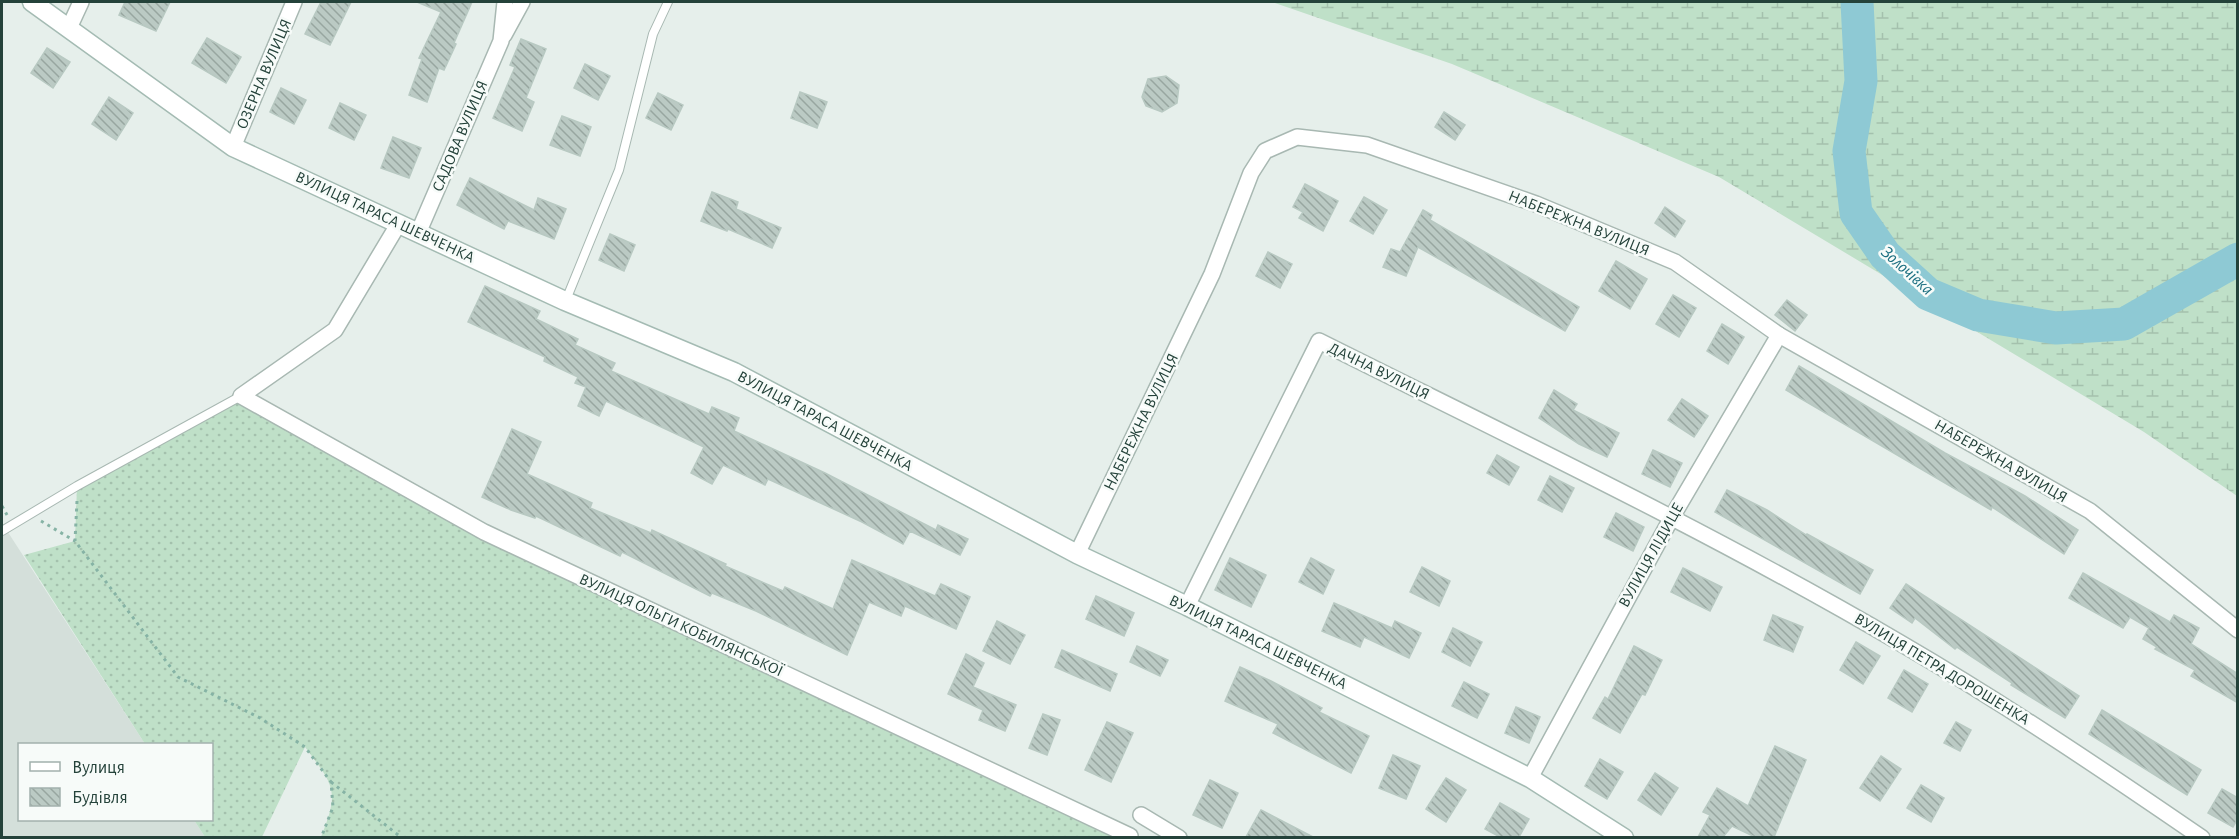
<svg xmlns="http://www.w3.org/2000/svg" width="2239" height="839" viewBox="0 0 2239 839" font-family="'Alegreya Sans',sans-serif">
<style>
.built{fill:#d4dfda}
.grass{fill:url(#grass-dots)}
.wetland{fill:url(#wetland-marsh)}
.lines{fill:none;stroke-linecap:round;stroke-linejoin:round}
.river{stroke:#8ec9d4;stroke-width:33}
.building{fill:url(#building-back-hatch);stroke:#b8c9c2;stroke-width:1.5}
.service-casing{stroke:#a8b8b2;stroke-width:10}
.minor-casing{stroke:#a8b8b2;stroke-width:18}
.secondary-casing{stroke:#a4bbb3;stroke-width:21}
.path{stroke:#86b3a5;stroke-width:3;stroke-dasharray:3 4.5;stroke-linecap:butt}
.service{stroke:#fff;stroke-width:8}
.minor{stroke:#fff;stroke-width:15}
.secondary{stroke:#fff;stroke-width:18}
.labels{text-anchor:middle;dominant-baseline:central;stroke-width:5;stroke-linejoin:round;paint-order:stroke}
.street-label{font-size:16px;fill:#24423a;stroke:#f7fbf9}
.water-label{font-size:18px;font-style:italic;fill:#1c6f80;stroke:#f7fbf9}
</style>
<defs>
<pattern id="grass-dots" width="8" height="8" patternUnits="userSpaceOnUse" patternTransform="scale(1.5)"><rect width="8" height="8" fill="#bfe0c8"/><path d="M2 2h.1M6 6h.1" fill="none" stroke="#a4c1ad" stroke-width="1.8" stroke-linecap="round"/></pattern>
<pattern id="wetland-marsh" width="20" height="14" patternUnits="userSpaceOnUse" patternTransform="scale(1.5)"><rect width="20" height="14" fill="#bfe0c8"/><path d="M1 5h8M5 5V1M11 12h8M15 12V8" fill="none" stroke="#a4c1ad"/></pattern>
<pattern id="building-back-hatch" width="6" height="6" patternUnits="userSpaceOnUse" patternTransform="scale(1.5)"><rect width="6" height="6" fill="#bbcac4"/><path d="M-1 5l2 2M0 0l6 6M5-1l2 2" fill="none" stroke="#98a6a0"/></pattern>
</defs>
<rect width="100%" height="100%" fill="#e6efeb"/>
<path class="built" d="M2 523 145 744H20V820H194L205 837H2Z"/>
<path class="grass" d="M241 396 484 532 1129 838 321 837C340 790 334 786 305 747L262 837H205L194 820H212V744H145L24 555 75 541 77 486Z"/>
<path class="wetland" d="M1272 2H2237V496L2144 432 1719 177 1452 64Z"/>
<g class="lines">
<path class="river" d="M1857 2 1861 81 1849 151 1856 213 1885 255 1928 294 1978 315 2056 328 2124 324 2238 259"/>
</g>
<g class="building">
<path d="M125 2H170L156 31 119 15Z"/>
<path d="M321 2H351L330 45 305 34Z"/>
<path d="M417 2H472L454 43 456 44 444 70 439 68 427 102 409 95 422 59 419 58 441 12Z"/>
<path d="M207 38 241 57 226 83 192 63Z"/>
<path d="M521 39 546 49 526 98 534 102 522 131 493 118 515 67 510 65Z"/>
<path d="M47 48 70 62 53 88 31 73Z"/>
<path d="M585 64 610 76 598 100 574 88Z"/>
<path d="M1166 76 1179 85 1177 103 1162 112 1146 106 1142 97 1148 79Z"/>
<path d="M281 88 306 100 294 124 270 112Z"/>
<path d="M800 92 827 102 817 128 791 118Z"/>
<path d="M658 93 683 105 671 130 646 118Z"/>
<path d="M109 97 133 113 116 140 92 124Z"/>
<path d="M340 103 366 115 354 140 329 128Z"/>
<path d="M1444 112 1465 125 1455 140 1435 127Z"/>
<path d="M562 116 591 127 580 156 550 145Z"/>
<path d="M393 137 421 148 409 178 381 168Z"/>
<path d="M470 178 534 210 538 198 566 209 554 239 508 221 504 229 457 205Z"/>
<path d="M1305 184 1338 201 1323 231 1299 218 1303 212 1293 207Z"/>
<path d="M712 192 738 202 736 209 781 228 772 248 728 229 727 231 701 221Z"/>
<path d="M1364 197 1387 210 1373 234 1350 221Z"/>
<path d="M1665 207 1685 221 1675 237 1655 223Z"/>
<path d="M1423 210 1432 215 1430 220 1579 307 1565 331 1418 247 1406 276 1383 267 1391 249 1400 252Z"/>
<path d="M610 234 635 245 624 271 599 260Z"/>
<path d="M1268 252 1292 264 1280 288 1256 276Z"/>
<path d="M1616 261 1647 279 1630 309 1599 291Z"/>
<path d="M485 286 540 311 536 319 578 339 575 345 615 363 611 371 709 414 712 407 739 418 734 431 825 473 936 530 938 525 968 539 960 555 910 531 903 544 862 522 768 479 765 485 723 465 712 484 691 473 704 447 606 401 599 416 578 406 586 387 575 383 578 377 544 361 545 357 468 322Z"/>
<path d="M1673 295 1696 308 1679 337 1656 324Z"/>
<path d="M1787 300 1807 315 1795 331 1775 315Z"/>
<path d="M1722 324 1744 337 1728 364 1707 351Z"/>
<path d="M1799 366 1945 453 2025 496 2078 530 2064 554 1992 507 1991 510 1786 390Z"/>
<path d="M1554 390 1577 404 1573 410 1619 433 1607 457 1579 444 1539 418Z"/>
<path d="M1682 399 1708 416 1694 437 1668 420Z"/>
<path d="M512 429 541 442 527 474 592 503 590 508 651 533 652 530 726 564 725 566 783 591 785 587 833 609 852 560 935 596 941 584 970 597 956 629 905 606 901 616 869 602 847 655 756 611 712 593 710 596 622 552 620 556 536 516 535 518 511 510 482 497Z"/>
<path d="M1653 450 1682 463 1670 487 1642 474Z"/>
<path d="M1497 455 1519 467 1509 485 1487 473Z"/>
<path d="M1550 476 1574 488 1562 512 1538 500Z"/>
<path d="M1727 490 1767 510 1806 535 1807 534 1873 570 1860 594 1715 512Z"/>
<path d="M1616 513 1644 527 1633 551 1604 537Z"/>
<path d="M1230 558 1266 575 1251 607 1215 590Z"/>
<path d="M1311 558 1334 570 1323 594 1299 582Z"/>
<path d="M1422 567 1450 581 1439 606 1410 592Z"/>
<path d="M1683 568 1722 587 1710 611 1671 592Z"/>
<path d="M2083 573 2170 622 2174 615 2199 628 2191 644 2238 674V703L2191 676 2195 670 2155 649 2157 647 2143 639 2149 628 2130 617 2123 628 2069 598Z"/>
<path d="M1906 584 2079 696 2065 718 2011 685 2012 683 1957 647 1955 649 1915 618 1912 623 1890 608Z"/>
<path d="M1096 596 1134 613 1124 636 1086 619Z"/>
<path d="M1334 603 1392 628 1395 621 1421 633 1409 658 1364 637 1360 647 1322 631Z"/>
<path d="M1773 615 1803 627 1793 652 1764 640Z"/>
<path d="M997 621 1025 635 1010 664 983 651Z"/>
<path d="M1453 628 1482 642 1470 666 1442 652Z"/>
<path d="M1856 642 1880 656 1863 684 1840 670Z"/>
<path d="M1137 646 1168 660 1160 676 1130 662Z"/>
<path d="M1634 646 1662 660 1645 695 1642 694 1620 733 1593 718 1605 697 1608 699Z"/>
<path d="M1062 650 1117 674 1110 691 1055 667Z"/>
<path d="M966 654 984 663 973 687 1016 705 1005 731 979 720 983 710 948 694Z"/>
<path d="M1240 667 1271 681 1322 708 1319 712 1369 736 1351 773 1273 733 1278 724 1225 701Z"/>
<path d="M1904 670 1928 684 1912 712 1888 698Z"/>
<path d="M1464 682 1489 694 1477 718 1452 706Z"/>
<path d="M1516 707 1540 717 1529 743 1505 733Z"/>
<path d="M2102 710 2201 770 2187 795 2089 734Z"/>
<path d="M1043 714 1060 720 1047 755 1029 748Z"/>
<path d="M1107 722 1133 733 1111 782 1085 770Z"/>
<path d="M1956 722 1971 730 1960 751 1944 743Z"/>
<path d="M1775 746 1806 760 1774 837H1755L1732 826 1723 837H1698L1710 815 1703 812 1717 788 1748 806Z"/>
<path d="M1393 755 1420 766 1406 799 1379 788Z"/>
<path d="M1881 756 1901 769 1880 801 1860 788Z"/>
<path d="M1600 759 1623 772 1607 799 1585 786Z"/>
<path d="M1655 773 1678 788 1661 815 1638 800Z"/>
<path d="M1446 778 1466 790 1446 822 1426 809Z"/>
<path d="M1210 780 1238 793 1222 828 1193 815Z"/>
<path d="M1921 785 1944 798 1931 822 1907 808Z"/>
<path d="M2222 789 2238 798V818L2233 827 2208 813Z"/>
<path d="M1500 803 1529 819 1519 837H1500L1485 829Z"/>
<path d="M1261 810 1313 837H1246Z"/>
</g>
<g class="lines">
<g class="service-casing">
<g id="service">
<path d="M566 300 619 170 653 34 668 2"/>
<path d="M2 531 77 486 241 396"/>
</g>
</g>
<g class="minor-casing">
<g id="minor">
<path d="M69 28 81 2"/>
<path d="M504 35 522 2"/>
<path d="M233 147 294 2"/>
<path d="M399 223 335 330 241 396 484 532 1130 836"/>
<path d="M419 231 501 41 505 2"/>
<path d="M1077 554 1212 274 1251 173 1265 151 1297 137 1367 145 1536 204 1675 262 1779 335 2090 511 2238 630"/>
<path d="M1187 606 1319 341C1515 439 1713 533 1902 644 2005 704 2103 770 2202 838"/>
<path d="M1530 778 1672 517 1779 335"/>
<path d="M1141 815 1179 838"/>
</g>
</g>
<g class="secondary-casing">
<path id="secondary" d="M32 2 233 147 565 301 734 372 1077 554 1187 606 1530 778 1624 838"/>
</g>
<g class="path">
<path d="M77 501 75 541 178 677 260 718 305 747 331 782 333 807 321 838"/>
<path d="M2 506 7 515"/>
<path d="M41 521 75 541"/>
<path d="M331 782 402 838"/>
</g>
<use href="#service" class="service"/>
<use href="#minor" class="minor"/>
<use href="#secondary" class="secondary"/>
</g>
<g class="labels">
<g class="street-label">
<text transform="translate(264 74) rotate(-67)">ОЗЕРНА ВУЛИЦЯ</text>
<text transform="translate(460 136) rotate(-67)">САДОВА ВУЛИЦЯ</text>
<text transform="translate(385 217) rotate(25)">ВУЛИЦЯ ТАРАСА ШЕВЧЕНКА</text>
<text transform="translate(1579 223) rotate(22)">НАБЕРЕЖНА ВУЛИЦЯ</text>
<text transform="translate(1379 371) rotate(26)">ДАЧНА ВУЛИЦЯ</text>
<text transform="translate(825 421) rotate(28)">ВУЛИЦЯ ТАРАСА ШЕВЧЕНКА</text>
<text transform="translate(1141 422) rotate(-64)">НАБЕРЕЖНА ВУЛИЦЯ</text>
<text transform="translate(2001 461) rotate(30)">НАБЕРЕЖНА ВУЛИЦЯ</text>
<text transform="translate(1651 555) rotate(-61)">ВУЛИЦЯ ЛІДИЦЕ</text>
<text transform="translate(681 625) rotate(25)">ВУЛИЦЯ ОЛЬГИ КОБИЛЯНСЬКОЇ</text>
<text transform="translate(1258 642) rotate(26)">ВУЛИЦЯ ТАРАСА ШЕВЧЕНКА</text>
<text transform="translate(1942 669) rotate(31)">ВУЛИЦЯ ПЕТРА ДОРОШЕНКА</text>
</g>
<g class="water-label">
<text transform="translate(1907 271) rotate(42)">Золочівка</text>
</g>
</g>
<rect width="2239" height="839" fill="none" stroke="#24423a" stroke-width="6"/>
<rect x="18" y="743" width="195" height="78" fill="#f7fbf9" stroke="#a3b1ad" stroke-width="1.5"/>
<rect x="30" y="762" width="30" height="9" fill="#ffffff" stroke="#a3b1ad" stroke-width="1.5"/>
<text x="72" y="773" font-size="18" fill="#24423a">Вулиця</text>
<rect x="30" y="788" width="30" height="18" fill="url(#building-back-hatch)" stroke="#a3b1ad" stroke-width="1.5"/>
<text x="72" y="803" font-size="18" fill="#24423a">Будівля</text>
</svg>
